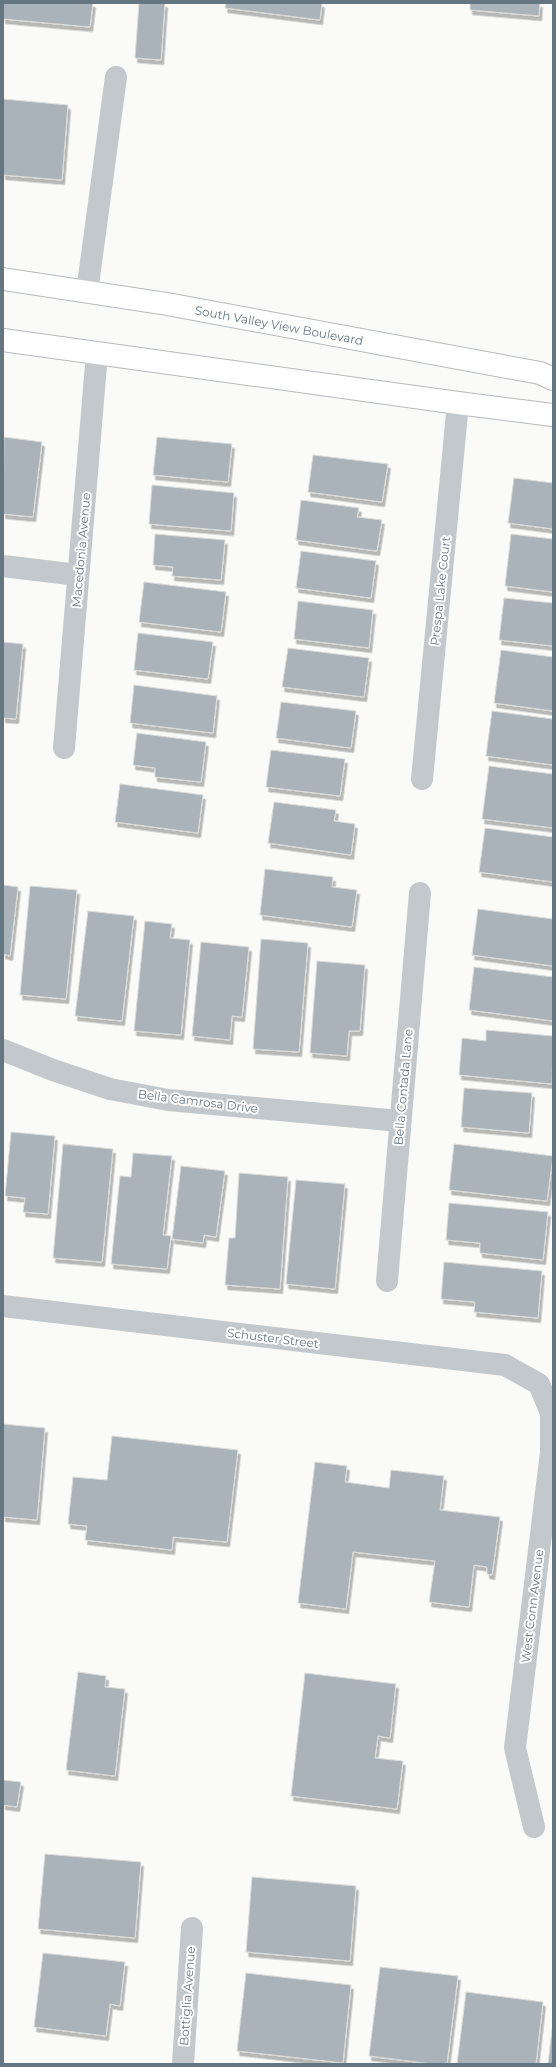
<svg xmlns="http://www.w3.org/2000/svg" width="556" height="2067" viewBox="0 0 556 2067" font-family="Montserrat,sans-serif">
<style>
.building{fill:#aab3b9;stroke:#dcdcda;filter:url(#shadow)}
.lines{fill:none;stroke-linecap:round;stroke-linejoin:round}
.major-casing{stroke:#b5babe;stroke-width:24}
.minor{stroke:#c3c8cc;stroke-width:22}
.major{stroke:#fff;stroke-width:22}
.labels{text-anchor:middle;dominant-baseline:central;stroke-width:4;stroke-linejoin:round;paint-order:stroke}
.street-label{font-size:12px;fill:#657683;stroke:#fff}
</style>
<defs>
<filter id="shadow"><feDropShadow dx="2.5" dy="4.5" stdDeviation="0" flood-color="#0004"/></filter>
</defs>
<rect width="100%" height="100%" fill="#fafaf8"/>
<g class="building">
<path d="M3 3H93L90 27 3 19Z"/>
<path d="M139 3H165L161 60 135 58Z"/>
<path d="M226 3H322L320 20 225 8Z"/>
<path d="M470 3H540L539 16 470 10Z"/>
<path d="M3 99 68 105 62 180 3 175Z"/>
<path d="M4 437 42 442 33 517 3 514Z"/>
<path d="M157 437 232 444 228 482 153 475Z"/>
<path d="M313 455 388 464 382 502 308 492Z"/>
<path d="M514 478 553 483V529L508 523Z"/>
<path d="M152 485 234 493 231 531 149 524Z"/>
<path d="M301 500 359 508 357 517 382 520 377 551 296 540Z"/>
<path d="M155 534 225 540 221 580 172 576 173 567 153 565Z"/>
<path d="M511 534 553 539V592L505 586Z"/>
<path d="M301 551 376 561 371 598 296 588Z"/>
<path d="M144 582 226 592 221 632 139 622Z"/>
<path d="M504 598 553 603V646L499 640Z"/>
<path d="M298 601 373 610 369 648 294 639Z"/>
<path d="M138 633 213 642 208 679 134 670Z"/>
<path d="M3 642 23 644 16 719 3 718Z"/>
<path d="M288 648 369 658 364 697 282 687Z"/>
<path d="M501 650 553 657V711L494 703Z"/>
<path d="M134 685 217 696 213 733 130 723Z"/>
<path d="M281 702 356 711 351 748 276 738Z"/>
<path d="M492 711 553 719V765L486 756Z"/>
<path d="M137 733 206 742 201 782 155 777V768L133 765Z"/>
<path d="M271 750 345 759 340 796 266 787Z"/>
<path d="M489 766 553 774V828L482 819Z"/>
<path d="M120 784 203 795 198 833 115 822Z"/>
<path d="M274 802 336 810 334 821 355 824 351 855 268 843Z"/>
<path d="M485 828 553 837V882L479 872Z"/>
<path d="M265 869 333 877 332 887 357 890 352 927 260 915Z"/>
<path d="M3 885 18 887 10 956 3 954Z"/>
<path d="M30 886 77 890 66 999 20 995Z"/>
<path d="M478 909 553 919V966L472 955Z"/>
<path d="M88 911 134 916 122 1021 75 1016Z"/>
<path d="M145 921 172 924 170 938 190 940 181 1035 134 1031Z"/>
<path d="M261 939 308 943 299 1052 253 1049Z"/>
<path d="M201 942 249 947 242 1017 232 1016 230 1040 192 1036Z"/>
<path d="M317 961 365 965 360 1031H349L347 1056 310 1053Z"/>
<path d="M474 967 553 977V1021L469 1010Z"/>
<path d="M486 1030 553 1036 552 1084 459 1075 462 1038 486 1041Z"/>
<path d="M464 1088 532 1093 529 1133 461 1127Z"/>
<path d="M11 1132 55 1136 48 1214 23 1212 25 1198 5 1196Z"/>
<path d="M63 1144 113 1149 102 1262 53 1258Z"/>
<path d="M454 1144 553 1156 547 1201 449 1190Z"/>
<path d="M133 1153 172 1156 163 1235 171 1236 167 1269 111 1264 120 1176 131 1177Z"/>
<path d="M181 1166 225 1171 216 1237 204 1235 203 1243 172 1239Z"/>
<path d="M239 1173 288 1177 280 1289 225 1285 229 1238H235Z"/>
<path d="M296 1180 345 1184 335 1289 286 1284Z"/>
<path d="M449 1203 548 1212 543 1260 480 1253V1243L446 1240Z"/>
<path d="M444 1262 542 1271 538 1318 474 1312 475 1302 441 1299Z"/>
<path d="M3 1424 45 1428 37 1520 3 1517Z"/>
<path d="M112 1436 238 1450 227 1542 173 1537 172 1550 85 1540 87 1526 68 1524 73 1477 107 1480Z"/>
<path d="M315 1462 347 1466 345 1482 389 1488 391 1470 444 1476 440 1510 500 1517 492 1575 487 1574V1567L474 1565 469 1607 429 1602 435 1561 353 1552 346 1609 298 1603Z"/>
<path d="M78 1672 106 1676 105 1687 125 1689 115 1776 66 1770Z"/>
<path d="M305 1673 396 1684 390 1738 378 1736 375 1758 403 1761 397 1809 291 1796Z"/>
<path d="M3 1780 21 1782 17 1807 3 1805Z"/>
<path d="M45 1854 141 1862 135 1938 38 1929Z"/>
<path d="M252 1877 356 1886 350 1961 246 1952Z"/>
<path d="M43 1953 125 1962 120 2006 110 2004 106 2036 34 2027Z"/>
<path d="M380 1967 458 1976 447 2064H432L369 2056Z"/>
<path d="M246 1973 351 1985 343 2063 237 2051Z"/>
<path d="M466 1992 543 2002 536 2064H457Z"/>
<path d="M553 2021V2064H548Z"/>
</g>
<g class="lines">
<g class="major-casing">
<g id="major">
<path id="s1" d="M3 279 167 304 540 373 553 379"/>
<path d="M3 340 458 403 553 415"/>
</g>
</g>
<g class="minor">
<path d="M87 292 116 77"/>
<path d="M3 566 78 575"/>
<path d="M64 748 97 353"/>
<path d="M422 779 458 403"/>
<path d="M3 1050 53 1070 110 1089 168 1100 400 1121"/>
<path d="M387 1281 420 893"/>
<path d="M3 1306 505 1365 539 1384 551 1413V1452L515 1748 534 1827"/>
<path d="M183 2064 192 1928"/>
</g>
<use href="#major" class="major"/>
</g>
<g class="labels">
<g class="street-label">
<text stroke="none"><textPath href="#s1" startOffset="280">South Valley View Boulevard</textPath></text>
<text transform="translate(81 550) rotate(-85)">Macedonia Avenue</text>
<text transform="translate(440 591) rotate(-84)">Prespa Lake Court</text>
<text transform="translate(403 1087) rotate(-85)">Bella Contada Lane</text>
<text transform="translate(198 1101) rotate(7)">Bella Camrosa Drive</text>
<text transform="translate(273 1338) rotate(7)">Schuster Street</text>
<text transform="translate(532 1606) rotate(-83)">West Conn Avenue</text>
<text transform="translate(187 1996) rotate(-86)">Bottiglia Avenue</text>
</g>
</g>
<rect width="556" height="2067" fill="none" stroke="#657683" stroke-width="8"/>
</svg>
